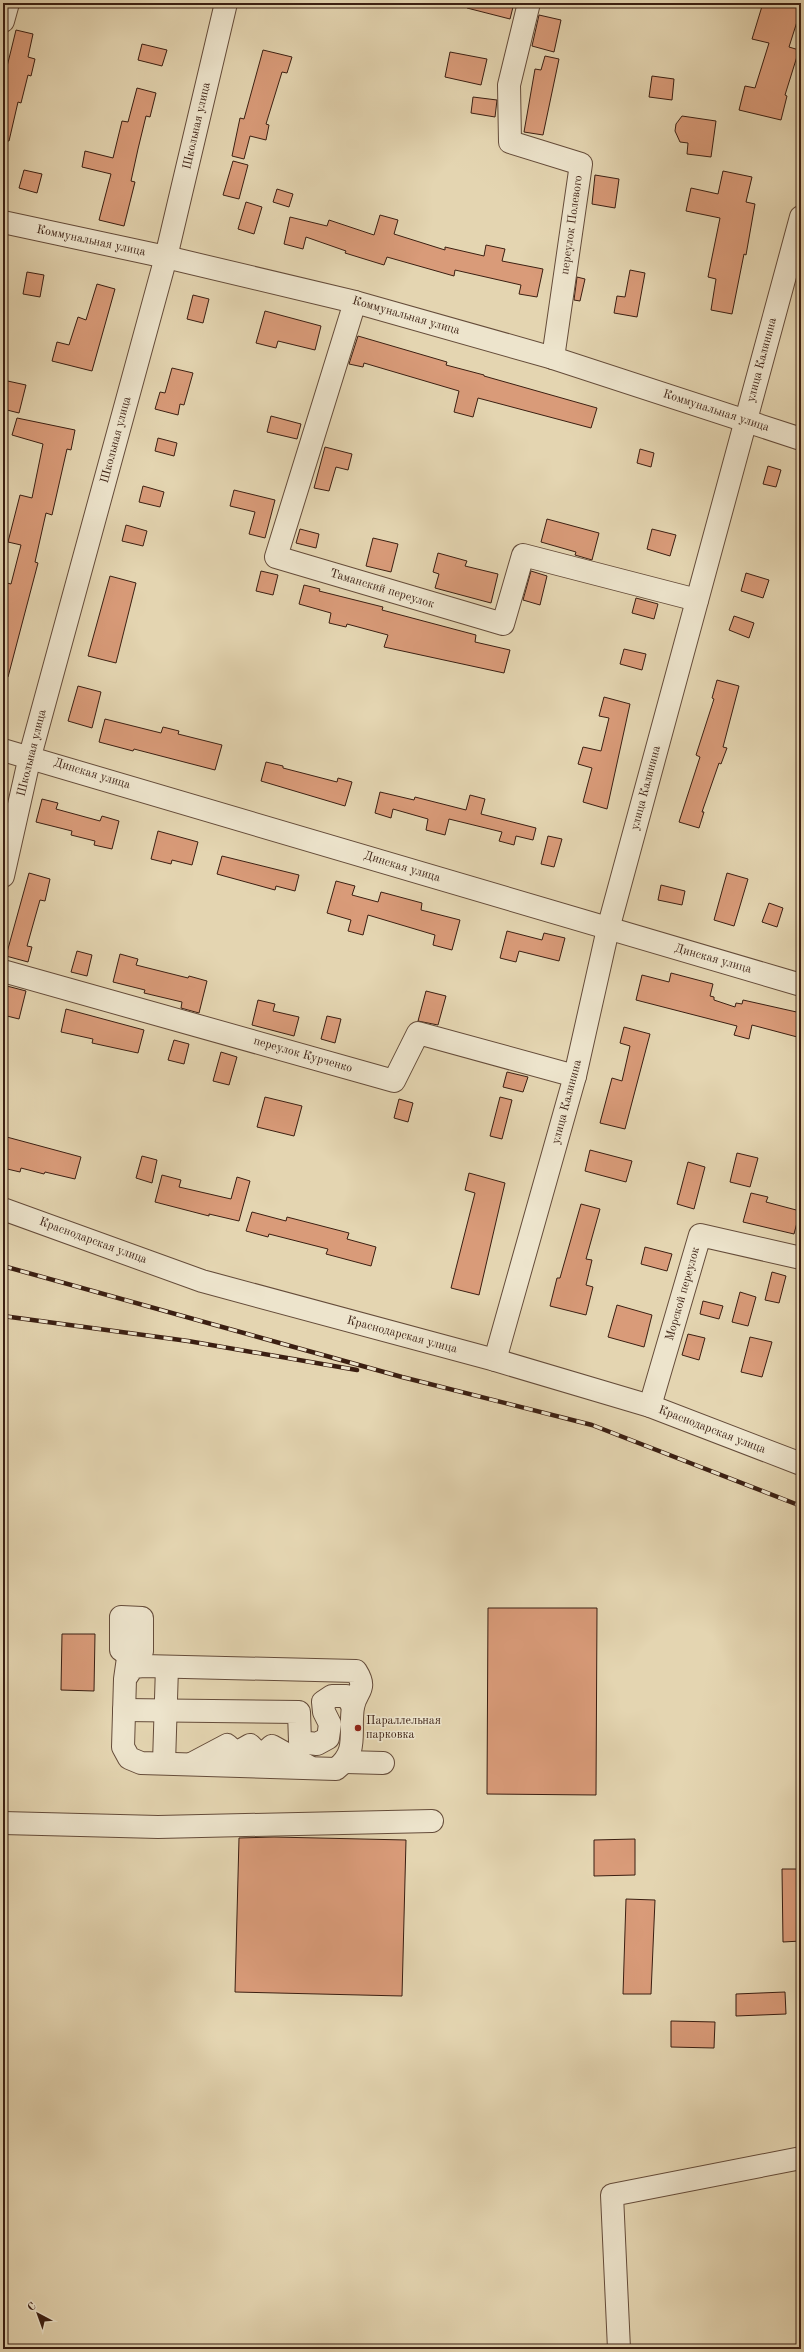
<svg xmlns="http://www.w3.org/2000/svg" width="804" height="2352" viewBox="0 0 804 2352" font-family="'Old Standard TT',serif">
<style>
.building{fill:#d99b79;stroke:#3b1f12}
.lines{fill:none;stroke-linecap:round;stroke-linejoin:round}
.minor-casing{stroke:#654c3a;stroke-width:24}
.minor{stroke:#ede4cc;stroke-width:22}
.rail-casing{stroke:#3b1f12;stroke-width:4.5}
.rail{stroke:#ede4cc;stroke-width:3;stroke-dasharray:9;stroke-linecap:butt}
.poi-dot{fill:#8f2418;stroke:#ede4cc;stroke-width:1.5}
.labels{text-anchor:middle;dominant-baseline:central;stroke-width:3;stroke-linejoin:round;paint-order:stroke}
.street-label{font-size:12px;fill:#3b1f12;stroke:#ede4cc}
.poi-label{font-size:12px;fill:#3b1f12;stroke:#ede4cc;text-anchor:start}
</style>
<rect width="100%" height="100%" fill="#e4d5b1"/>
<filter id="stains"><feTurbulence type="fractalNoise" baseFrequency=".005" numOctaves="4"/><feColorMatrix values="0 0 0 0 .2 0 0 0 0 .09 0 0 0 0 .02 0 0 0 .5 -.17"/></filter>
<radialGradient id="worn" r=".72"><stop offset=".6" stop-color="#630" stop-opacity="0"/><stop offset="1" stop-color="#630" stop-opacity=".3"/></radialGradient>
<g class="building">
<path d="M468 3H514L510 19 467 8Z"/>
<path d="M763 3H781L801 9 789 47 799 50 785 95 787 96 781 120 739 110 745 86 755 88 769 43 752 39Z"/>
<path d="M539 15 561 20 554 52 532 46Z"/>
<path d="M16 30 33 34 28 57 35 59 31 76 28 75 21 103 18 102 9 141H3V83Z"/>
<path d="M142 44 167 50 162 66 138 60Z"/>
<path d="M263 50 292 57 287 73 282 72 266 124 269 125 266 140 250 136 244 159 232 156 240 118 244 119Z"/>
<path d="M450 52 487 59 481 85 445 77Z"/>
<path d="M545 56 559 59 543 135 524 132 535 69 541 70Z"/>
<path d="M652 76 674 79 672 100 649 97Z"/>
<path d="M137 88 156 93 150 117 146 116 138 149 131 181 135 182 124 226 99 220 111 174 82 167 85 151 113 158 122 121 128 122Z"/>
<path d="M473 97 497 100 495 117 471 113Z"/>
<path d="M682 116 716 121 711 157 687 154 688 143 680 142 675 131 676 124Z"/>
<path d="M233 161 248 165 239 199 223 195Z"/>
<path d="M24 170 42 174 37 193 19 188Z"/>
<path d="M723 171 752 177 746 202 755 204 746 255 744 254 732 314 711 310 716 279 708 277 720 218 686 211 691 188 718 194Z"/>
<path d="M595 175 619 179 615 208 592 204Z"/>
<path d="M277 189 293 194 289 207 273 202Z"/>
<path d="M246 202 262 207 254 234 238 229Z"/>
<path d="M380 215 398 220 394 234 445 250V247L484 256 486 245 505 249 502 261 543 269 537 297 519 294 521 285 455 270 454 276 387 257 384 265 345 253 346 251 306 237 303 249 284 244 290 217 327 226 329 220 374 235Z"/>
<path d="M630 270 645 273 637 317 614 313 617 296 625 297Z"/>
<path d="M27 272 44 275 40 297 23 294Z"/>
<path d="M577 277 585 279 580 301 574 300Z"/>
<path d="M97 284 115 289 92 371 52 361 57 342 69 345 78 317 86 320Z"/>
<path d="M193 295 209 299 203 323 187 319Z"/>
<path d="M265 311 321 326 315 350 278 341 276 348 256 343Z"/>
<path d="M358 336 447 362 446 365 484 375V376L597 408 591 428 478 398 473 417 454 412 459 391 364 363 363 367 349 364Z"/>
<path d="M172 368 193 373 184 405 180 404 178 415 155 409 160 392 165 393Z"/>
<path d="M3 380 26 385 19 413 3 409Z"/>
<path d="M271 416 301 424 297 439 267 432Z"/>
<path d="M17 418 75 430 71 450 67 449 52 515 46 513 35 562 38 563 8 677 3 676V582L11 584 21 545 8 542 20 495 32 498 43 444 12 435Z"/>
<path d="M158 438 177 443 174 456 155 451Z"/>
<path d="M325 447 352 454 348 470 336 467 329 491 314 488Z"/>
<path d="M640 449 654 453 651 467 637 463Z"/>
<path d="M768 466 781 470 776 487 763 484Z"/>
<path d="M143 486 164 492 160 507 139 502Z"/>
<path d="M234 490 275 500 265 538 249 534 255 512 230 506Z"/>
<path d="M547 519 599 533 592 560 575 555 576 552 541 542Z"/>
<path d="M126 525 147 531 143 546 122 541Z"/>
<path d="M300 529 319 534 316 548 296 543Z"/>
<path d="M652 529 676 535 670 556 647 549Z"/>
<path d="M373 538 398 544 391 572 366 566Z"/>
<path d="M438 553 467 561 465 566 498 574 491 603 435 588 439 574 433 572Z"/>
<path d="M261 571 278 575 273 595 256 591Z"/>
<path d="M531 571 547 576 540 605 523 600Z"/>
<path d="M746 573 769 580 763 598 741 591Z"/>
<path d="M110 576 136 583 116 663 88 656Z"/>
<path d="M304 585 320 589 319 591 383 607 382 610 476 635 475 642 510 650 504 673 384 647 388 635 347 624 346 627 329 623 331 613 299 604Z"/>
<path d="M636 598 658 604 654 619 632 613Z"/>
<path d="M734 616 754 623 749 638 729 630Z"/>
<path d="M624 649 646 654 642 670 620 664Z"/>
<path d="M717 680 739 686 723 747 727 748 721 764 719 763 702 812H704L699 828 679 822 700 757 696 755 714 699 712 698Z"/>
<path d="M78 686 101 692 92 728 68 721Z"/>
<path d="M604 697 630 704 607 809 583 802 592 768 578 764 583 747 601 751 609 718 599 716Z"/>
<path d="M105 719 161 733 163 727 179 731 178 734 222 745 215 770 134 749 133 751 99 742Z"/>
<path d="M266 762 283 766V768L337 782 338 778 352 782 345 806 261 781Z"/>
<path d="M380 792 414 800 415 797 466 810 470 795 485 799 481 814 536 828 533 840 516 836 514 845 499 841 502 832 449 819 445 835 426 830 428 819 393 809 391 818 375 813Z"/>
<path d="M42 799 58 803 56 809 100 821 102 816 119 821 112 849 94 845 95 841 71 835 72 831 36 822Z"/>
<path d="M158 831 198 842 192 865 172 860 171 864 151 859Z"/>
<path d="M548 836 562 839 554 867 541 864Z"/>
<path d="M222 856 299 875 295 891 276 886 275 890 217 874Z"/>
<path d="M29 873 50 879 45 901 40 900 27 946 32 947 28 962 6 956Z"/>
<path d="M727 873 748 879 734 926 714 920Z"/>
<path d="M336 881 355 886 352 895 378 902 381 892 422 903 421 910 460 920 452 950 433 945 435 935 368 915 363 935 348 931 351 920 327 913Z"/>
<path d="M661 885 685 891 682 905 658 900Z"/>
<path d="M769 903 783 908 777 927 762 922Z"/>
<path d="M507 931 542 940 544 933 565 938 559 961 519 951 516 962 500 958Z"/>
<path d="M77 951 92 955 87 976 71 972Z"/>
<path d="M120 954 138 959 136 965 188 978 189 976 207 981 199 1013 181 1008 182 1002 144 993 145 990 113 982Z"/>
<path d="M671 973 713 984 710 996 714 997V1000L735 1007 736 1003 742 1004 743 1000 801 1013V1038L752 1025 749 1039 734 1035 737 1026 636 1000 642 975 669 982Z"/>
<path d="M3 985 26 991 19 1019 3 1015Z"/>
<path d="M426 991 446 996 438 1025 418 1021Z"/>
<path d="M258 1000 275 1004 273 1011 299 1017 294 1036 252 1025Z"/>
<path d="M66 1009 144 1030 138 1053 92 1043 93 1039 61 1032Z"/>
<path d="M327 1016 341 1019 335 1043 321 1039Z"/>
<path d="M624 1027 650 1034 625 1129 600 1123 612 1078 622 1081 630 1046 620 1043Z"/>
<path d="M174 1040 189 1044 184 1064 168 1060Z"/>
<path d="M221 1052 237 1057 229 1085 213 1081Z"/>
<path d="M507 1072 528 1077 523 1092 503 1087Z"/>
<path d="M265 1097 302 1106 294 1136 257 1127Z"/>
<path d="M500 1097 512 1100 502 1139 490 1136Z"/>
<path d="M399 1099 413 1103 408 1122 394 1118Z"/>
<path d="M3 1136 81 1157 75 1179 45 1172 44 1174 21 1168 20 1172 3 1168Z"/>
<path d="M590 1150 632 1161 626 1182 585 1171Z"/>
<path d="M737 1153 758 1158 750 1187 730 1182Z"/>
<path d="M142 1156 157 1160 152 1183 136 1178Z"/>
<path d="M688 1162 705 1167 694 1209 677 1204Z"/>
<path d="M469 1173 505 1183 479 1295 451 1288 475 1193 465 1190Z"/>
<path d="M162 1175 181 1180 179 1187 231 1199 237 1177 250 1181 239 1221 209 1214V1216L155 1202Z"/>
<path d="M751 1193 768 1197 766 1202 800 1211 794 1234 743 1222Z"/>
<path d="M581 1204 600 1209 586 1259 592 1260 586 1285 593 1287 586 1315 550 1306 557 1278H560Z"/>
<path d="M252 1212 286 1221 287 1217 349 1233 347 1239 376 1247 371 1266 326 1254 328 1249 269 1234 268 1237 246 1231Z"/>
<path d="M645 1247 672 1254 667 1271 641 1264Z"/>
<path d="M772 1272 786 1276 779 1303 765 1300Z"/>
<path d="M740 1292 756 1297 748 1326 732 1322Z"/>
<path d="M703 1301 723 1306 719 1319 700 1314Z"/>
<path d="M617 1305 652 1315 644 1347 608 1337Z"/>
<path d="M688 1334 705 1338 699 1360 682 1355Z"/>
<path d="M750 1337 772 1342 762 1377 741 1372Z"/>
<path d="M488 1608H597L596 1795 487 1794Z"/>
<path d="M62 1634H95L94 1691 61 1690Z"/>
<path d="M274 1837 406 1840 402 1996 235 1992 239 1838Z"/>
<path d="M635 1839V1875L594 1876V1840Z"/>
<path d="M782 1869H801V1941L783 1942Z"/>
<path d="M626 1899 655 1900 651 1994H623Z"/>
<path d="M785 1992 786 2014 736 2016V1994Z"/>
<path d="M671 2021 715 2022 714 2048 671 2047Z"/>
</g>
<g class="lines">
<g class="minor-casing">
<g id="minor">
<path d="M529 3 509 85 510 142 581 164 553 358"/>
<path d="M3 21 8 3"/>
<path d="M3 222 166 257 355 302 553 358 801 439"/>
<path d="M355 302 276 557 503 624 523 555 697 600"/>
<path d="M3 750 801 985"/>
<path d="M3 876 30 756 166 257 226 3"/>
<path d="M3 971 394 1081 418 1033 575 1076"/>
<path d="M3 1209 202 1281 495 1360 650 1406 801 1464"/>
<path d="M495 1360 575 1076 608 929 801 217"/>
<path d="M650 1406 700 1235 801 1258"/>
<path d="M121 1617 142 1618V1651L121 1650Z"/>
<path d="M125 1679 133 1667 144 1666 356 1671C368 1690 356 1690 353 1707 349 1732 359 1752 336 1769L141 1763 129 1758 123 1747 125 1679 129 1651"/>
<path d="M124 1710 299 1712 300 1742 317 1744 328 1738 330 1724 324 1712 323 1702 332 1696H346L353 1706"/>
<path d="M346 1762 383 1763"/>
<path d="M164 1763 167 1667"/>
<path d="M193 1763 227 1745 236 1753 250 1745 261 1756 272 1746 308 1766"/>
<path d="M3 1823 158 1827 432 1821"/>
<path d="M619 2349 612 2195 801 2158"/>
</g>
</g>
<use href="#minor" class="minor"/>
<g class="rail-casing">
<g id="rail">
<path d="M3 1266 402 1377 592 1425 801 1506"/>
<path d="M3 1316 188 1341 357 1370"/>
</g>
</g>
<use href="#rail" class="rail"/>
</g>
<circle class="poi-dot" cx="358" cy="1728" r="4"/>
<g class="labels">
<g class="street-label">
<text transform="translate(197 126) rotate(-77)">Школьная улица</text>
<text transform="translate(572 225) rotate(-82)">переулок Полевого</text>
<text transform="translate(91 241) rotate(12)">Коммунальная улица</text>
<text transform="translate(406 316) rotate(16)">Коммунальная улица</text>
<text transform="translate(762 360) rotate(-75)">улица Калинина</text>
<text transform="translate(716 411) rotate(18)">Коммунальная улица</text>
<text transform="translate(116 440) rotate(-75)">Школьная улица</text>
<text transform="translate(382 589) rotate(17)">Таманский переулок</text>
<text transform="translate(32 753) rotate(-76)">Школьная улица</text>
<text transform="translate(92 774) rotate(17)">Динская улица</text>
<text transform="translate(646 788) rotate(-75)">улица Калинина</text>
<text transform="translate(402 867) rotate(17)">Динская улица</text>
<text transform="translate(713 959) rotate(16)">Динская улица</text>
<text transform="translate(303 1055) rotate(16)">переулок Курченко</text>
<text transform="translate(567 1102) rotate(-75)">улица Калинина</text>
<text transform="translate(93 1241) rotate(20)">Краснодарская улица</text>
<text transform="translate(683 1294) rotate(-74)">Морской переулок</text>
<text transform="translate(402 1335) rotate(15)">Краснодарская улица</text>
<text transform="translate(712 1430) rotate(21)">Краснодарская улица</text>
</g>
<g class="poi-label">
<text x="366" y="1721">Параллельная<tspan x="366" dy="14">парковка</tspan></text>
</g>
</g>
<rect width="804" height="2352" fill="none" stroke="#e4d5b1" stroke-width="16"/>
<rect x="4" y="4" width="796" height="2344" fill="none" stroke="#3b1f12" stroke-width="2"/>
<rect x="8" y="8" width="788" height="2336" fill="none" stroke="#3b1f12"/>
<g transform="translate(38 2314) rotate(319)" stroke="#ede4cc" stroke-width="3" paint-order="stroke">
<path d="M0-3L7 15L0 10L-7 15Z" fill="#3b1f12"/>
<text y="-6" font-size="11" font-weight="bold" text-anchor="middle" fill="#3b1f12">С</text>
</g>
<rect width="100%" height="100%" filter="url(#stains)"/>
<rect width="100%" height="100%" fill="url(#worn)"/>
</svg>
